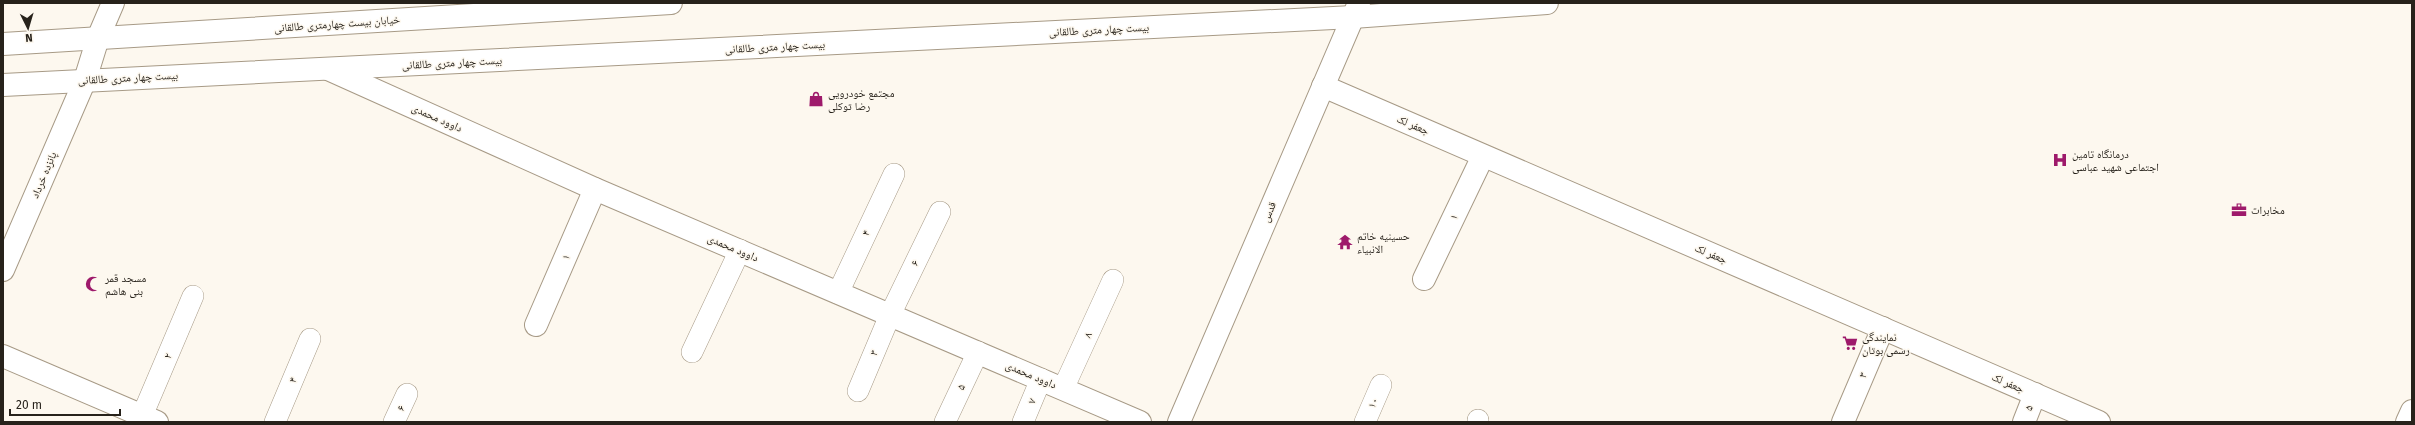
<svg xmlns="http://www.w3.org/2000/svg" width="2415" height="425" viewBox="0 0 2415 425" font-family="'Fira Sans','Noto Naskh Arabic',sans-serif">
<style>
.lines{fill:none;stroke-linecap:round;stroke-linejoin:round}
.lane-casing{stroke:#a79a86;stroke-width:22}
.street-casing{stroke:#a79a86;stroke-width:24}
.secondary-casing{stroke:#a79a86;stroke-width:24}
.highway-casing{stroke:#a79a86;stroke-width:24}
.lane{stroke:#fff;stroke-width:21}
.street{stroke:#fff;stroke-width:22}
.secondary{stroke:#fff;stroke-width:22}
.highway{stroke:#fff;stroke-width:22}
.labels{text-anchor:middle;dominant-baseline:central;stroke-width:3;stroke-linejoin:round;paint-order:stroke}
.street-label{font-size:11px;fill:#27221b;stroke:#fdf8ef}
.poi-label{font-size:11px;fill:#27221b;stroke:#fdf8ef;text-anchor:start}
</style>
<rect width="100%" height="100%" fill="#fdf8ef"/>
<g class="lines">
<g class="lane-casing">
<g id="lane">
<path d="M838 293 894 174"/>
<path d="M692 352 740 250"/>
<path d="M1063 389 1113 280"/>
<path d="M858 391 890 315 940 212"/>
<path d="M142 416 193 296"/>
<path d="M275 422 310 339"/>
<path d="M394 422 407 394"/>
<path d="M945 422 978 352"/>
<path d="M1023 422 1041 379"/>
<path d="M1365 422 1381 385"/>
<path d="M1478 422V420"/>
</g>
</g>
<g class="street-casing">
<g id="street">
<path d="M98 38 113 3"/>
<path d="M328 69 595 189 1140 422"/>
<path d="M1323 86 2099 422"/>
<path d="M3 270 85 80"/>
<path d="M1424 279 1483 156"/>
<path d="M536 325 595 189"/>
<path d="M3 356 157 422"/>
<path d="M1179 422 1359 3"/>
<path d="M1843 422 1883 328"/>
<path d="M2024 422 2035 394"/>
</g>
</g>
<g class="secondary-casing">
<g id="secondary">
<path d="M3 44 671 3"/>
<path d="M85 80 98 38"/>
<path d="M3 85 1353 17 1547 3"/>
</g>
</g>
<g class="highway-casing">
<path id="highway" d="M2407 422 2412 411"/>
</g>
<use href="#lane" class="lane"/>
<use href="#street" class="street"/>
<use href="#secondary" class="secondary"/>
<use href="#highway" class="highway"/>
</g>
<defs>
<g id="shop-bare" transform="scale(1.2)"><path d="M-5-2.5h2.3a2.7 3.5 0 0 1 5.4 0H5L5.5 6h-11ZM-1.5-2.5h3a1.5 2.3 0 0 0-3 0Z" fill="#9e1a6b" stroke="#fdf8ef" stroke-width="2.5" paint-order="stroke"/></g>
<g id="hospital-bare" transform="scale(1.2)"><path d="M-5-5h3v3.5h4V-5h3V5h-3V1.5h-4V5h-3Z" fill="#9e1a6b" stroke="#fdf8ef" stroke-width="2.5" paint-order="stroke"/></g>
<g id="office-bare" transform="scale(1.2)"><path d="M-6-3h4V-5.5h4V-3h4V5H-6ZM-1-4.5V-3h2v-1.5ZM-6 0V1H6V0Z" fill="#9e1a6b" stroke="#fdf8ef" stroke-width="2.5" paint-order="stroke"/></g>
<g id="temple-bare" transform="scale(1.2)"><path d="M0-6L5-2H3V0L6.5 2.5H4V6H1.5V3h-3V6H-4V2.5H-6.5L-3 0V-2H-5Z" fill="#9e1a6b" stroke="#fdf8ef" stroke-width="2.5" paint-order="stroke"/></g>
<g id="mosque-bare" transform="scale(1.2)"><path d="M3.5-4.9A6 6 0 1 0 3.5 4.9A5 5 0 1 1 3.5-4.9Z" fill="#9e1a6b" stroke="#fdf8ef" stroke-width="2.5" paint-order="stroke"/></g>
<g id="supermarket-bare" transform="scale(1.2)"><path d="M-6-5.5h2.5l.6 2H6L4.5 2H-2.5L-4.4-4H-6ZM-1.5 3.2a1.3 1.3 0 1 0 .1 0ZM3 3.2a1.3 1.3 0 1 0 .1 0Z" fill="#9e1a6b" stroke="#fdf8ef" stroke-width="2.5" paint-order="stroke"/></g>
</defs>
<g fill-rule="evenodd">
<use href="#shop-bare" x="816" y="99"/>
<use href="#hospital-bare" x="2060" y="160"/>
<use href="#office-bare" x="2239" y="210"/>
<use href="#temple-bare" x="1345" y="242"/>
<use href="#mosque-bare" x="93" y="284"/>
<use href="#supermarket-bare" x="1850" y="343"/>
</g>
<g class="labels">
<g class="street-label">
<text transform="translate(337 24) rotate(-4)">خیابان بیست چهارمتری طالقانی</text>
<text transform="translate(1099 30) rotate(-3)">بیست چهار متری طالقانی</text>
<text transform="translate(775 47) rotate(-3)">بیست چهار متری طالقانی</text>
<text transform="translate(452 63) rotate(-3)">بیست چهار متری طالقانی</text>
<text transform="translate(128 78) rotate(-3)">بیست چهار متری طالقانی</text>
<text transform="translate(437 118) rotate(24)">داوود محمدی</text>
<text transform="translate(1413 125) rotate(23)">جعفر لک</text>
<text transform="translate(44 175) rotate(-67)">پانزده خرداد</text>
<text transform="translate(1269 212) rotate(-67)">قدس</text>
<text transform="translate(1454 217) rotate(-64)">۱</text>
<text transform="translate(866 233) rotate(-65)">۴</text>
<text transform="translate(733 248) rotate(23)">داوود محمدی</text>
<text transform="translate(1711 254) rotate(23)">جعفر لک</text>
<text transform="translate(566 257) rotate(-67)">۱</text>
<text transform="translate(915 263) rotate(-64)">۶</text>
<text transform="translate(1088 335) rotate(-65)">۸</text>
<text transform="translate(874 353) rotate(-68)">۳</text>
<text transform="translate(168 356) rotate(-67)">۲</text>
<text transform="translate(1031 375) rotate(23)">داوود محمدی</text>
<text transform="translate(1863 375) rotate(-67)">۳</text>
<text transform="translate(293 380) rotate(-67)">۴</text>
<text transform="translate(2008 383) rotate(23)">جعفر لک</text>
<text transform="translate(961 387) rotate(-65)">۵</text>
<text transform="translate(1032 401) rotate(-67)">۷</text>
<text transform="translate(1373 403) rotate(-67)">۱۰</text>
<text transform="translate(401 408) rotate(-66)">۶</text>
<text transform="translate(2029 408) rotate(-68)">۵</text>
</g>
<g class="poi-label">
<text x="828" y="93">مجتمع خودرویی<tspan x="828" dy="13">رضا توکلی</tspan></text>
<text x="2072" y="154">درمانگاه تامین<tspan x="2072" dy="13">اجتماعی شهید عباسی</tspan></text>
<text x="2251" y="210">مخابرات</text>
<text x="1357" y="236">حسینیه خاتم<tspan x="1357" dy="13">الانبیاء</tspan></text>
<text x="105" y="278">مسجد قمر<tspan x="105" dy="13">بنی هاشم</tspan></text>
<text x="1862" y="337">نمایندگی<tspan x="1862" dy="13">رسمی بوتان</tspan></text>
</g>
</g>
<rect width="2415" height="425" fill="none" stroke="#27221b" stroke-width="8"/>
<g transform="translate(28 28) rotate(175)" stroke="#fdf8ef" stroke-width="3" paint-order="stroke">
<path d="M0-3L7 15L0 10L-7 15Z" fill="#27221b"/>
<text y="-6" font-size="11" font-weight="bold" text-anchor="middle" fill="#27221b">N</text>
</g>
<path d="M10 409v6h110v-6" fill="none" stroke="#27221b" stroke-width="2"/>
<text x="16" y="409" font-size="12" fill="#27221b" stroke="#fdf8ef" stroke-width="3" paint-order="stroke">20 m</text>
</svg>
